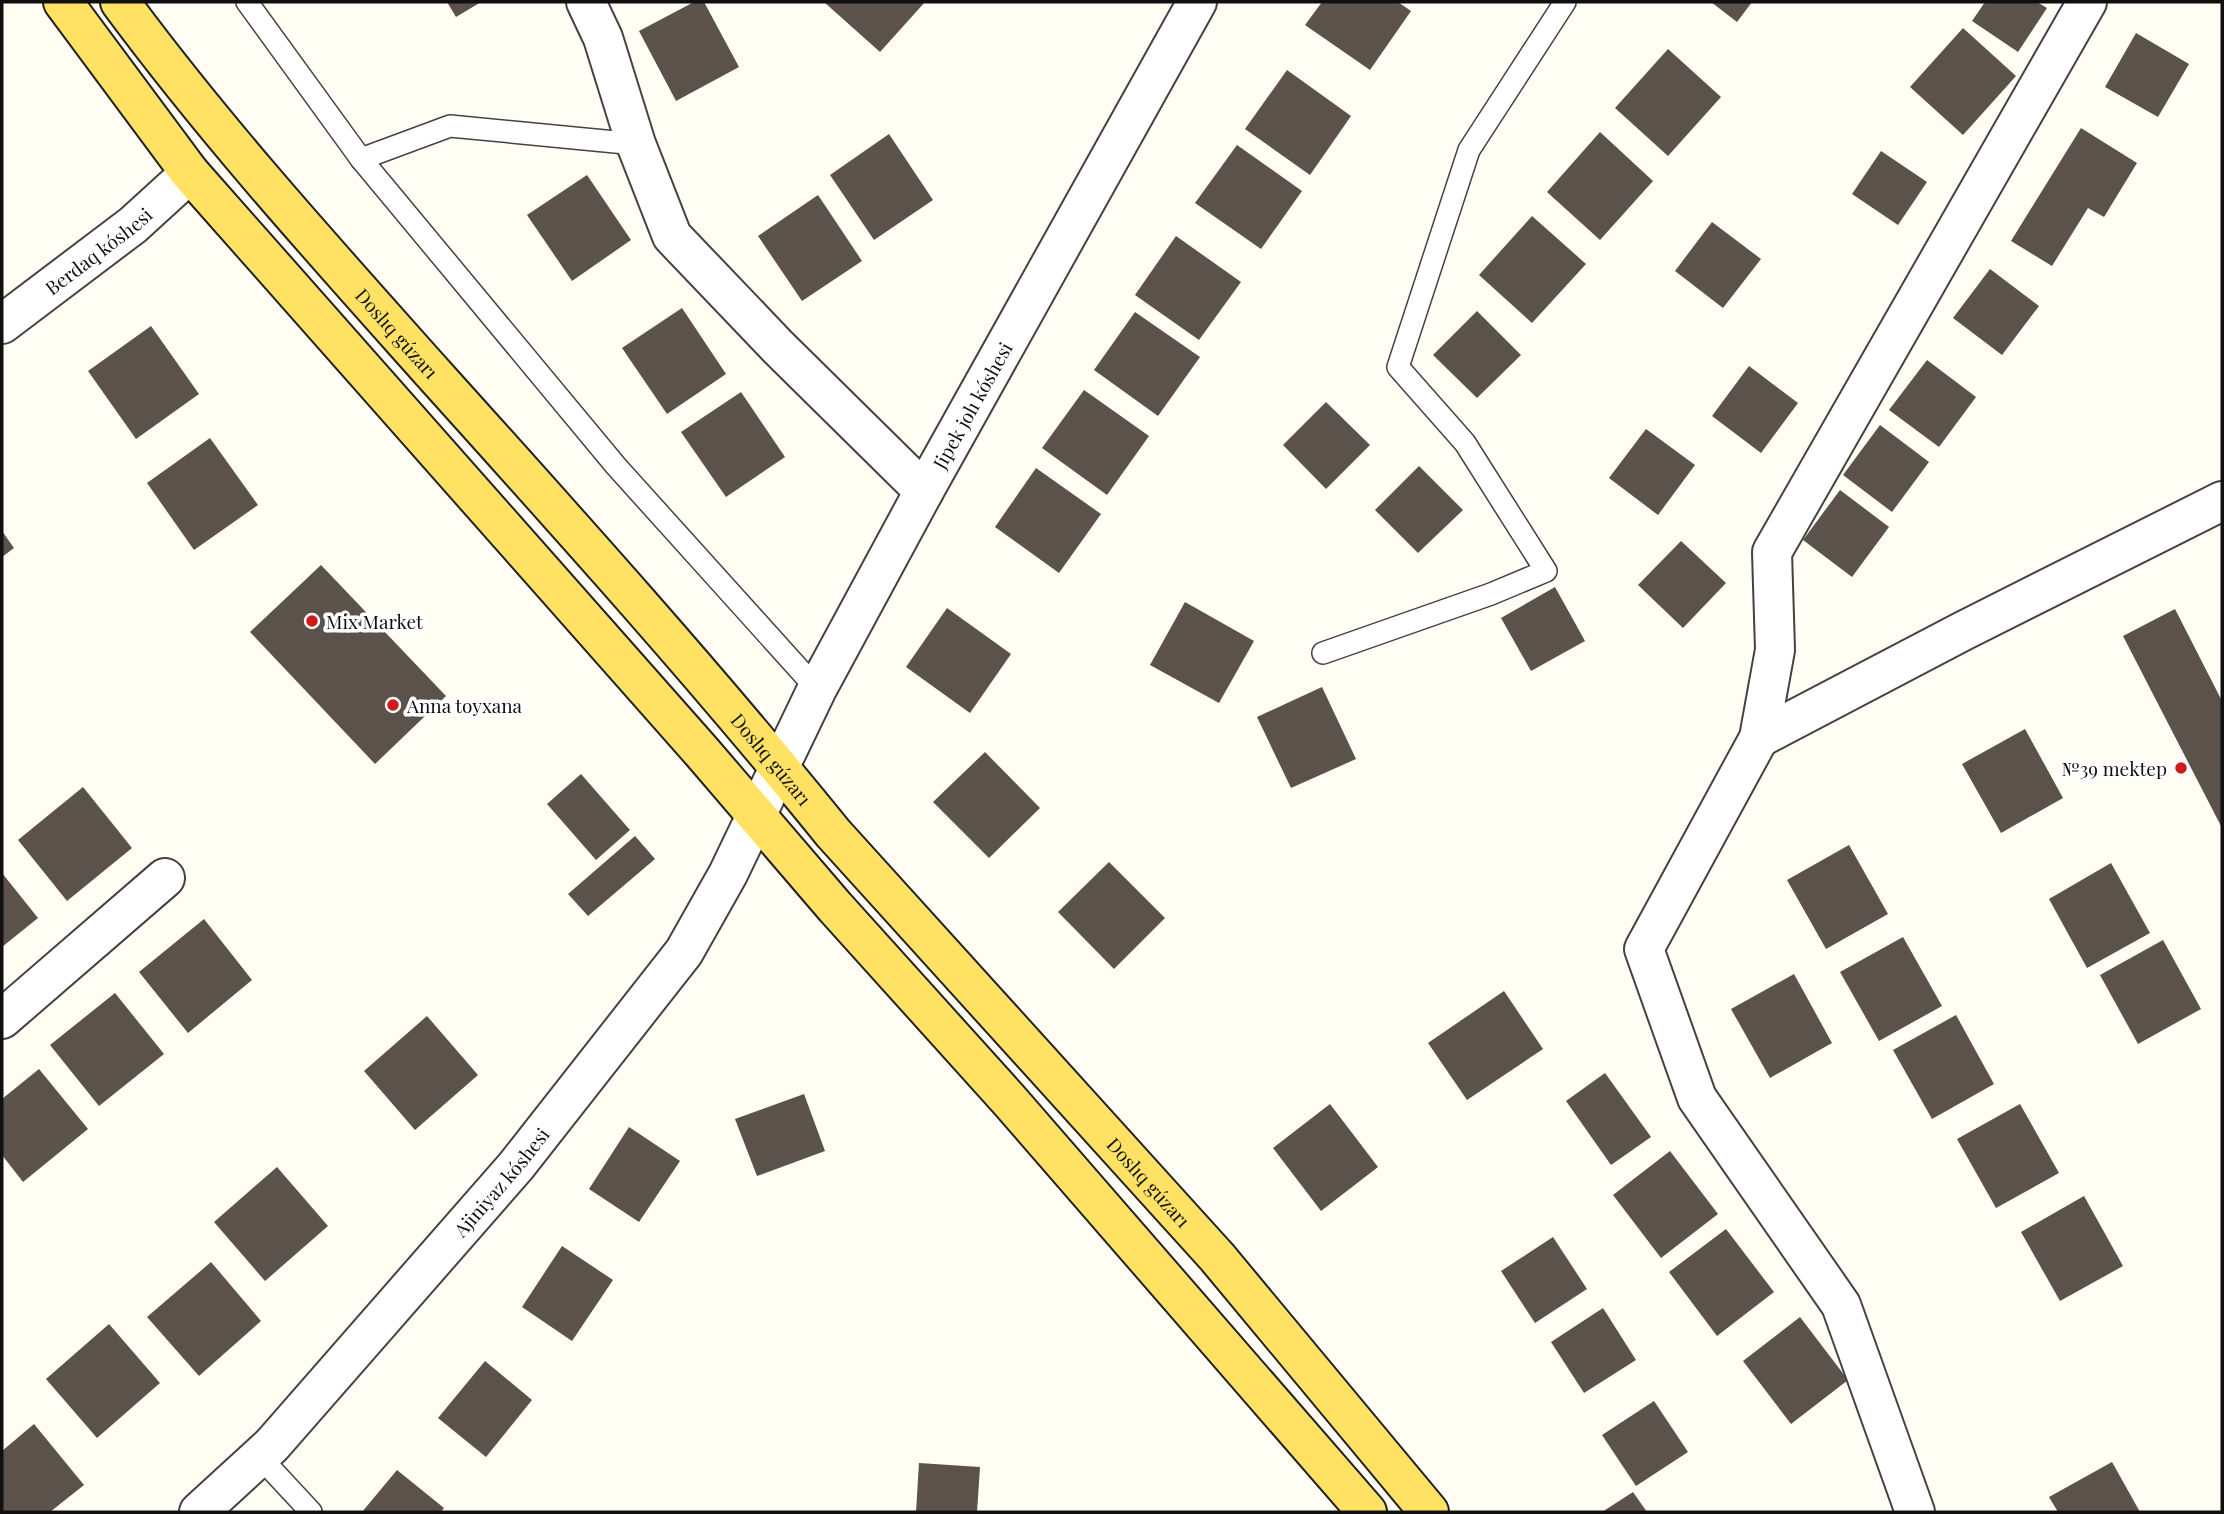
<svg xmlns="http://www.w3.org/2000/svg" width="2224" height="1514" viewBox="0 0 2224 1514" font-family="'Playfair Display',serif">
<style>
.building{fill:#5a524b}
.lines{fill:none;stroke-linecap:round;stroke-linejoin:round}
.service-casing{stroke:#434343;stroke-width:24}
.minor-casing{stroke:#434343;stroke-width:42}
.tertiary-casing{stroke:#434343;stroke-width:42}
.primary-casing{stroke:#212121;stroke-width:42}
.service{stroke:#fff;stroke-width:21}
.minor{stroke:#fff;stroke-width:38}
.tertiary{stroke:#fff;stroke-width:38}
.primary{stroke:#ffe264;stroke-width:38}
.poi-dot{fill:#d01a19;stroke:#fff;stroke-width:2.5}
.labels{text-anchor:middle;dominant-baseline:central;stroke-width:7;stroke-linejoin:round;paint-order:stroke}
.street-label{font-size:19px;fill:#101010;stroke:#fff}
.poi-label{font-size:19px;fill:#101010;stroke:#fff;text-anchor:start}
</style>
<rect width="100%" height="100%" fill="#fffdf4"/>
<g class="building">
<path d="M447 2H481L456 17Z"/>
<path d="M694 2H704L739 67 676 101 639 31Z"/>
<path d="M824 2H925L880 52Z"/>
<path d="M1322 2H1398L1411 11 1370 70 1305 25Z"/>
<path d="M1711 2H1752L1737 22Z"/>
<path d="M1985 2H2037L2047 8 2018 52 1972 21Z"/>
<path d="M1963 28 2016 76 1963 135 1910 87Z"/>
<path d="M2136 33 2189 64 2158 117 2105 87Z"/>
<path d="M1668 49 1721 97 1668 156 1615 108Z"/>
<path d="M1287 70 1351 116 1310 175 1245 129Z"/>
<path d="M2081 128 2137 163 2104 217 2088 208 2052 266 2011 241Z"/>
<path d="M1600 132 1653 181 1600 240 1547 192Z"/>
<path d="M889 134 933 200 874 240 830 175Z"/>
<path d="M1237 145 1302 191 1261 249 1195 203Z"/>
<path d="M1881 151 1927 182 1898 225 1852 194Z"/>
<path d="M587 175 631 240 572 281 527 215Z"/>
<path d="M818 195 862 261 802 301 758 236Z"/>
<path d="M1532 216 1586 264 1532 323 1479 275Z"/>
<path d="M1712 222 1761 259 1723 308 1675 271Z"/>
<path d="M1176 236 1241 282 1199 340 1135 295Z"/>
<path d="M1990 269 2039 306 2002 355 1953 318Z"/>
<path d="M682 308 726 374 667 414 622 348Z"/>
<path d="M1477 311 1521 355 1477 398 1433 355Z"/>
<path d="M1135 312 1200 357 1158 416 1094 370Z"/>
<path d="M151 326 199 394 136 439 88 371Z"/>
<path d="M1927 360 1976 397 1939 447 1889 410Z"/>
<path d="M1749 366 1798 403 1761 453 1712 416Z"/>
<path d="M1084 390 1149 436 1107 495 1042 448Z"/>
<path d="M741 392 785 457 726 497 681 432Z"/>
<path d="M1326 402 1370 445 1326 489 1283 445Z"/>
<path d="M1880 425 1929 462 1892 512 1843 475Z"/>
<path d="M1646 429 1695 465 1658 515 1609 478Z"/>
<path d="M210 438 258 505 194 550 147 483Z"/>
<path d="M1419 466 1463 510 1418 553 1375 510Z"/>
<path d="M1036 468 1101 514 1059 573 995 527Z"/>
<path d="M1840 490 1889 527 1852 577 1803 540Z"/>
<path d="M2 531 14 548 2 557Z"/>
<path d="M1681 541 1726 583 1683 628 1638 585Z"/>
<path d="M321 565 446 696 375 764 250 632Z"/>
<path d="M1555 587 1585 641 1531 671 1501 618Z"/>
<path d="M1185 602 1254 641 1219 703 1150 665Z"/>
<path d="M947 608 1011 654 970 713 906 667Z"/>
<path d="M2175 609 2222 701V828L2123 636Z"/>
<path d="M1322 687 1356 759 1291 788 1257 717Z"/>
<path d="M2025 729 2063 798 2001 833 1962 764Z"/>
<path d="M985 752 1040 808 989 858 933 802Z"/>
<path d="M581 774 630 830 596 860 547 804Z"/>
<path d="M83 787 132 848 67 901 18 840Z"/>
<path d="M635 836 655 859 588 916 568 894Z"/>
<path d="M1849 845 1888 914 1826 949 1787 880Z"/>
<path d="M1109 862 1165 918 1114 969 1058 912Z"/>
<path d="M2111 863 2150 933 2087 968 2049 899Z"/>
<path d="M2 873 38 918 2 947Z"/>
<path d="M204 919 252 980 188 1033 139 972Z"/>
<path d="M1903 937 1942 1006 1879 1041 1840 972Z"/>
<path d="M2163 940 2201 1009 2138 1044 2100 975Z"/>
<path d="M1794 974 1832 1043 1770 1078 1731 1009Z"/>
<path d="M1504 991 1543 1049 1467 1100 1428 1043Z"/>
<path d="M115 993 164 1054 99 1106 50 1045Z"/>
<path d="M1956 1015 1994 1084 1932 1119 1893 1050Z"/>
<path d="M427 1016 478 1075 415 1130 364 1071Z"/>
<path d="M39 1069 88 1129 23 1182 2 1155V1099Z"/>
<path d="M1605 1073 1651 1137 1611 1165 1566 1101Z"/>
<path d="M804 1094 825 1151 757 1176 735 1119Z"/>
<path d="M1330 1104 1378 1167 1321 1211 1273 1148Z"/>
<path d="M2020 1104 2059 1173 1996 1208 1957 1139Z"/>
<path d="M629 1127 680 1161 639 1222 589 1189Z"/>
<path d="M1670 1151 1718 1214 1661 1258 1613 1195Z"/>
<path d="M277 1167 328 1226 265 1281 214 1222Z"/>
<path d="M2084 1196 2123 1266 2060 1301 2021 1232Z"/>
<path d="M1726 1229 1774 1292 1717 1336 1669 1272Z"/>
<path d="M1553 1237 1587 1289 1535 1323 1501 1271Z"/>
<path d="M562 1246 613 1280 572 1341 522 1307Z"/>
<path d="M211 1262 261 1321 199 1376 147 1317Z"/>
<path d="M1603 1308 1636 1360 1584 1393 1551 1342Z"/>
<path d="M1800 1317 1848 1380 1791 1424 1743 1361Z"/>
<path d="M109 1324 160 1383 97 1438 46 1379Z"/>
<path d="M485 1361 532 1400 486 1457 438 1418Z"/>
<path d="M1654 1401 1688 1452 1636 1486 1602 1435Z"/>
<path d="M34 1424 84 1485 50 1512H2V1451Z"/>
<path d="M2112 1462 2140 1512H2058L2049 1497Z"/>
<path d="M919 1463 980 1467 977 1512H916Z"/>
<path d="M397 1470 444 1508 441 1512H362Z"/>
<path d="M1633 1492 1647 1512H1602Z"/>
</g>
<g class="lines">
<g class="service-casing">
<g id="service">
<path d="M247 2 361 159 616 466 817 689"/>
<path d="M361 159 450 126 636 144"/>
<path d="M1323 653 1491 594 1546 571 1465 443 1398 367 1469 150 1565 2"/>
<path d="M260 1457 311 1512"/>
</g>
</g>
<g class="minor-casing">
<g id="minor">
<path d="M586 2 603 38 636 144 672 236 778 347 924 491"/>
<path id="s1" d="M2 324 133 225 190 173"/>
<path d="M1759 738 1963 631 2222 501"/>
<path d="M2 1019 165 878"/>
<path d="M1915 1512 1841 1305 1697 1098 1644 949 1759 738 1775 650 1772 552 2087 2"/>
</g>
</g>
<g class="tertiary-casing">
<g id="tertiary">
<path id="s2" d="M199 1512 272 1445 516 1166 684 952 728 874 817 689 924 491 1197 2"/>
</g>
</g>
<g class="primary-casing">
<g id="primary">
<path d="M63 2 190 173 702 752 835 907 1009 1100 1367 1512"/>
<path id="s3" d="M120 2C216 132 325 252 432 372 568 523 705 675 833 833L1217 1257 1429 1512"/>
</g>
</g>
<use href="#service" class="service"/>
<use href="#minor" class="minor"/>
<use href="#tertiary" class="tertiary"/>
<use href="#primary" class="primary"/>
</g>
<g class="poi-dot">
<circle cx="312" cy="621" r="7"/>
<circle cx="393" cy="705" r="7"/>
<circle cx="2181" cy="768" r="7"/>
</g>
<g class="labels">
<g class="street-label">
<text stroke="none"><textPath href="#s1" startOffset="121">Berdaq kóshesi</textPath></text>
<text stroke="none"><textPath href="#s3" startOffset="432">Doslıq gúzarı</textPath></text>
<text stroke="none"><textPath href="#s2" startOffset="1360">Jipek jolı kóshesi</textPath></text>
<text stroke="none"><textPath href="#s3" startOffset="999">Doslıq gúzarı</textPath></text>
<text stroke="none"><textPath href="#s2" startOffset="448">Ajiniyaz kóshesi</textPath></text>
<text stroke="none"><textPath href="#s3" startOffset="1566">Doslıq gúzarı</textPath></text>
</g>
<g class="poi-label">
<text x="326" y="621">Mix Market</text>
<text x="407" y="705">Anna toyxana</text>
<text x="2167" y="768" text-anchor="end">№39 mektep</text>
</g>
</g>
<rect width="2224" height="1514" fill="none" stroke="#101010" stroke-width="7"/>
</svg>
